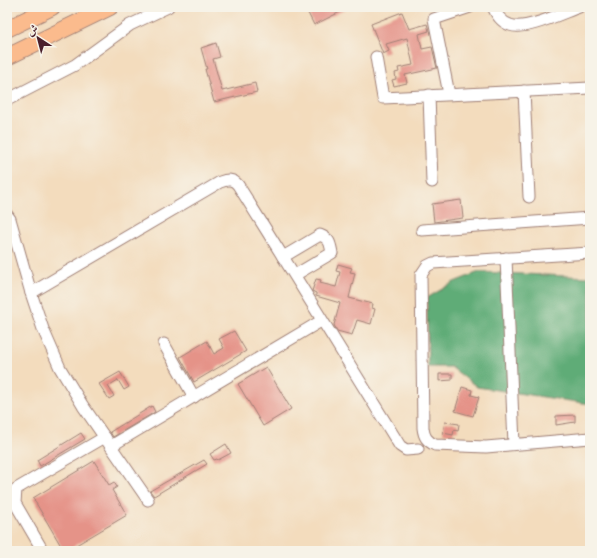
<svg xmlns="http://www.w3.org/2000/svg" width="597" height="558" viewBox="0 0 597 558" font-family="'Libre Bodoni',Amiri,serif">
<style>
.forest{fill:#5fac77;stroke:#546651}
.building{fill:#e59388}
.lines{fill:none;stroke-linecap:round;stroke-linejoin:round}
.minor-casing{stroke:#9e7e74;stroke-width:13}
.highway-casing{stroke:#9e7e74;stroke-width:18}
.minor{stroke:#fff;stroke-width:11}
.highway{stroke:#fbbb8d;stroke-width:16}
</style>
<rect width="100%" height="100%" fill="#f7f3e8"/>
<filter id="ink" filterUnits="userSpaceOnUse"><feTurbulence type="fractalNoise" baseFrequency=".025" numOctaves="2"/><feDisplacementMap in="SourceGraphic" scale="8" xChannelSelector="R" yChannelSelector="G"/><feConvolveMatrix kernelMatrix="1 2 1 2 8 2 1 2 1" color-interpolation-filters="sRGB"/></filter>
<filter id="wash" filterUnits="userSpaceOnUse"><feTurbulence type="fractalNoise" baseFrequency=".012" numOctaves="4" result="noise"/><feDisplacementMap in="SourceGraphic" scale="16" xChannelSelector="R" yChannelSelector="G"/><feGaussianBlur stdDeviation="0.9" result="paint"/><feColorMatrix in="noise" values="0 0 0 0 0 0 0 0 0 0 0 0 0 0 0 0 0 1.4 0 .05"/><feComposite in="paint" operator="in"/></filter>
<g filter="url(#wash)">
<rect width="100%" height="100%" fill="#f3dcbd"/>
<path class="forest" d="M479 272 590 277V404L477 387 451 367H428L427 298 454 282Z"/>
<g id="blocks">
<g class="building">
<path d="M305 7H350L314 25Z"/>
<path d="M402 12 409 29 427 24 429 31 419 34 422 49 432 47 437 68 405 75 407 83 394 86 392 80 396 79 395 73 399 72 398 68 413 65 407 38 386 44 389 51 383 54 371 24Z"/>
<path d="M216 43 220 57 213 59 222 91 255 83 257 92 214 102 205 69H207L201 48Z"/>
<path d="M461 200 463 218 434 222 432 204Z"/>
<path d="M338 264 352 268 350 272 355 273 349 298 373 304 372 308 375 309 371 324 357 320 352 335 337 331 334 325 340 303 316 296V293L312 291 316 279 321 280 320 283 336 287 340 272 336 271Z"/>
<path d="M234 331 246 351 194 382 180 357 207 341 214 354 224 348 219 339Z"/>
<path d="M266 367 291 409 263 426 238 384Z"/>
<path d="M120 372 129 387 124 390 118 380 108 386 114 396 109 399 99 384Z"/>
<path d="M439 374H452V380L439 381Z"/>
<path d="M462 387 472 390 471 395 479 397 473 416 455 411Z"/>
<path d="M152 406 155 412 113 437 110 432Z"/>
<path d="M575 415V422L556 425V416Z"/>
<path d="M445 422 459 424 458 431 454 430 453 435 443 433Z"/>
<path d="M81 433 85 439 40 466 37 460Z"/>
<path d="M226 444 231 453 218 460 217 459 214 460 210 454Z"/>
<path d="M204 460 207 464 154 496 150 491Z"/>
<path d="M94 461 109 485 114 482 117 487 112 490 127 515 66 551H64L33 498Z"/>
</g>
</g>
</g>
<g filter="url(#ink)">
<use href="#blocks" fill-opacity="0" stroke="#9e7e74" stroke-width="1"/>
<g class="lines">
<g class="minor-casing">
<g id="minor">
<path d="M493 7C497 15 501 22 510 25 526 31 562 13 579 7"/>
<path d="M376 57 383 98 590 88"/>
<path d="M524 91 529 197"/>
<path d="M449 94 434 19 470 7"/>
<path d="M429 95 432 182"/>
<path d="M7 100 75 65 130 25 168 7"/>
<path d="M7 215 10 219 31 293 43 329 60 368 83 406 148 500"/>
<path d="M422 230 590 218"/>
<path d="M590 253 433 263 427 266 421 275 423 428C424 437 427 441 435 445L486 447 590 438"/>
<path d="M283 257 320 235C330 239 330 243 332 253L295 275"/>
<path d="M506 258 514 444"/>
<path d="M31 293 220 182C228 179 233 179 238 185 293 272 346 359 400 446L406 450 418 449"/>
<path d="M164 344 194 397"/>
<path d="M111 446 321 321"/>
<path d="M43 551 15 503 16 489 105 437"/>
</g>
</g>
<g class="highway-casing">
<g id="highway">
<path d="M7 29 52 7"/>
<path d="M7 57 110 7"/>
</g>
</g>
<use href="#minor" class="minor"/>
<use href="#highway" class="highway"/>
</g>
</g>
<rect width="597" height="558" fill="none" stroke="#f7f3e8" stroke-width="24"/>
<g transform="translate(38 38) rotate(324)" stroke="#f7f3e8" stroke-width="3" paint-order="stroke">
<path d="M0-3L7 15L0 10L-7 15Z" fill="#4a1f2b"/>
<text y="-6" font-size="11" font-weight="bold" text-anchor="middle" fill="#4a1f2b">ش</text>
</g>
</svg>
